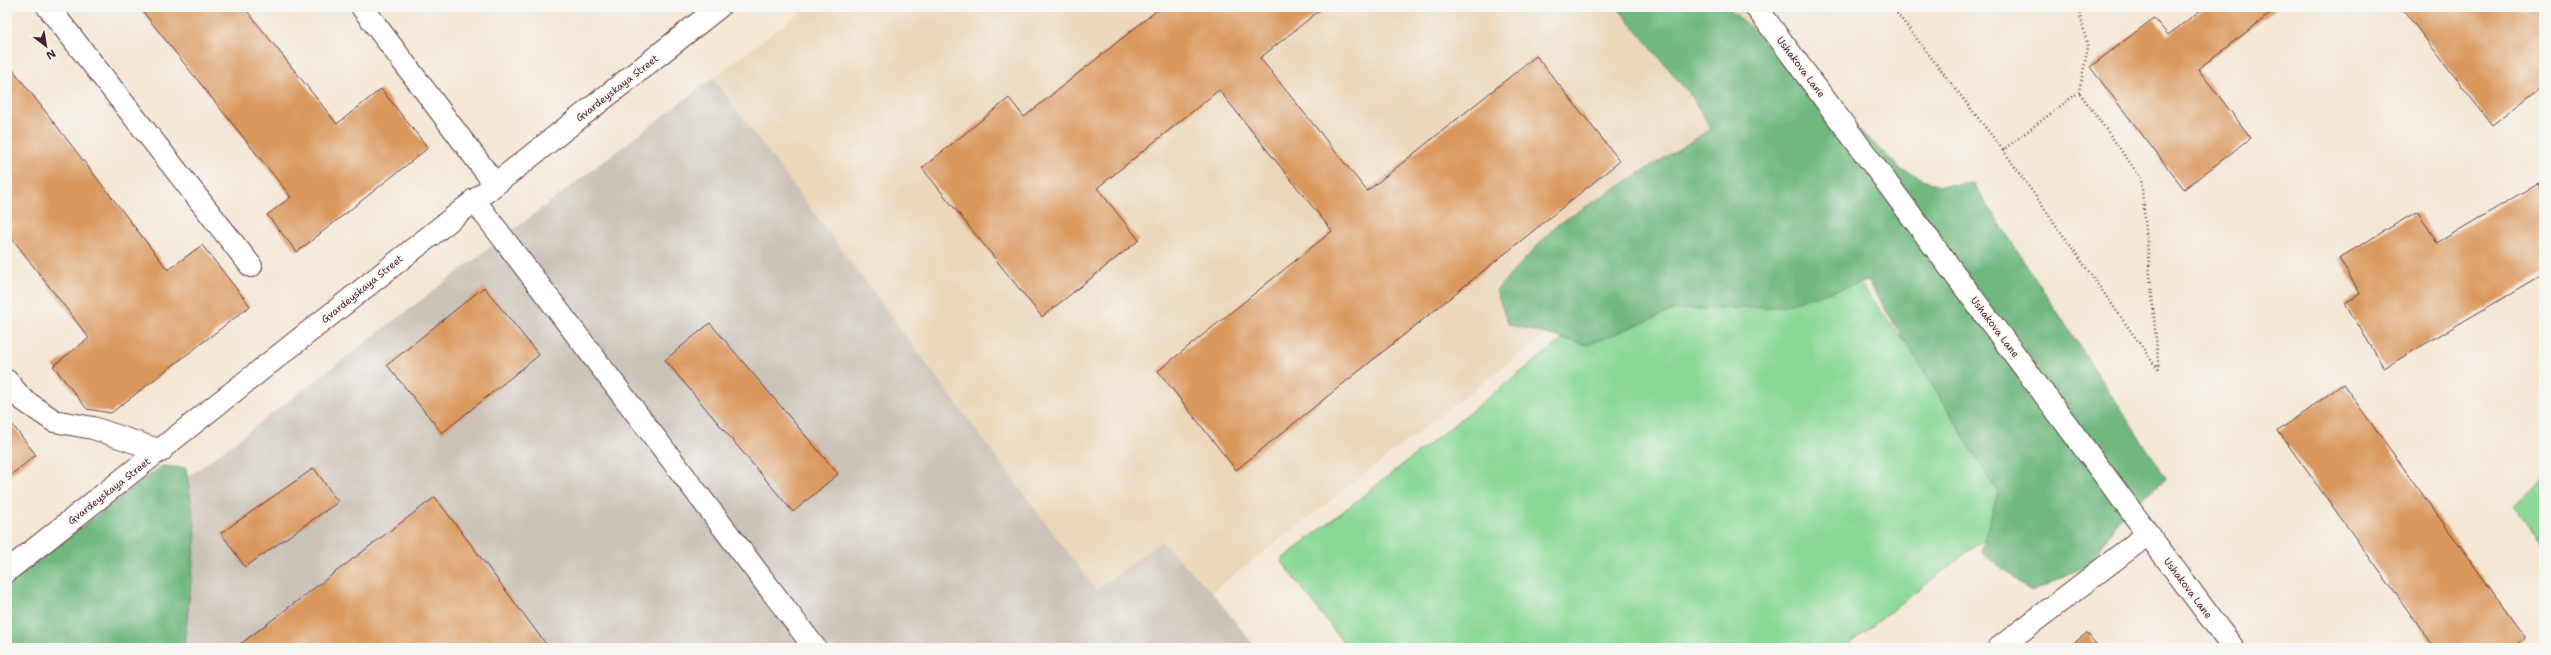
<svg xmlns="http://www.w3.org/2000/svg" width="2551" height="655" viewBox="0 0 2551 655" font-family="'Shantell Sans',sans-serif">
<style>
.built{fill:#ecd7ba}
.industrial{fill:#cbc2b8}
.green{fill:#8ad896;stroke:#6a7c60}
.forest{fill:#6fb87f;stroke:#5c6c55}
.building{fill:#da985d}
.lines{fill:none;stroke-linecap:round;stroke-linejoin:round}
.lane-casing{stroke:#643d44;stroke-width:24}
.street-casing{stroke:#643d44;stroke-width:24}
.path{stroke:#643d44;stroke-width:2.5;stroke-dasharray:1 3;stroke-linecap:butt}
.lane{stroke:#fff;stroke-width:22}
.street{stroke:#fff;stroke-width:22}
.labels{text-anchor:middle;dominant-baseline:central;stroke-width:4;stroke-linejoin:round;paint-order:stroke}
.street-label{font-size:10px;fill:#4a1f2b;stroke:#f6f6f2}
</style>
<rect width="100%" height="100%" fill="#f6f6f2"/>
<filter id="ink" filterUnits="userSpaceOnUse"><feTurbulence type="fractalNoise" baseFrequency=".025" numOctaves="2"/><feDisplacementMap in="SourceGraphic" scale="8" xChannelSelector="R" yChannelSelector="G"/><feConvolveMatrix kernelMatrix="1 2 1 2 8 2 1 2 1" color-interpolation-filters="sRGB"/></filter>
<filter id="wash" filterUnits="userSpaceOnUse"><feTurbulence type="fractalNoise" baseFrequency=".012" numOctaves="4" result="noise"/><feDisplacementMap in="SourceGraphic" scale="16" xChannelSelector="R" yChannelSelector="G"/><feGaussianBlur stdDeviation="0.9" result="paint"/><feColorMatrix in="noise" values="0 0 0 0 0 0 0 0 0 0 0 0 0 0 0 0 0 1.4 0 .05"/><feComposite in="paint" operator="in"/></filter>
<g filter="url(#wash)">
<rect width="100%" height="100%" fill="#f5e7d5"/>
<path class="built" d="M807 7H1756L1834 111 1212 592 1161 541 1096 590 713 78Z"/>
<path class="industrial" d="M713 78 1096 590 1161 541 1212 592 1256 648H7V615Z"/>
<g class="green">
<path d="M1775 173 2029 504 1844 648H1347L1281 560Z"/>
<path d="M2544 480V544L2513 505Z"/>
</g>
<g class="forest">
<path d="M1617 7H1728L1901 169 1939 186 1973 183 2166 478 2121 516 2089 565 2032 592 1981 552 1998 492 1868 281 1777 307 1674 310 1588 345 1508 324 1496 290 1558 224 1711 129 1692 97Z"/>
<path d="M162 466 186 468 196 534 184 648H7V583Z"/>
</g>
<g id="blocks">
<g class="building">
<path d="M139 7H244L337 124 381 89 428 148 297 252 267 215 291 197Z"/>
<path d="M1161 7H1324L1260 58 1367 191 1536 56 1620 161 1236 470 1158 371 1332 231 1219 90 1097 188 1139 240 1042 317 922 168 1009 98 1024 117Z"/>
<path d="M2205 7H2279L2198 69 2251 138 2184 189 2090 67 2154 18 2168 35Z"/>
<path d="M2401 7H2544V85L2492 125Z"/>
<path d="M7 62 168 270 202 245 250 306 111 413 87 409 53 366 89 338 7 232Z"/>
<path d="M2538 183 2544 193V274L2384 368 2345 303 2360 294 2339 258 2418 211 2437 243Z"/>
<path d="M484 287 539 355 442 433 387 365Z"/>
<path d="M710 323 838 474 793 512 665 360Z"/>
<path d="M2343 384 2526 638 2512 648H2435L2278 431Z"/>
<path d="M7 418 36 455 7 478Z"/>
<path d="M314 468 338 502 245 567 221 533Z"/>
<path d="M435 497 549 648H235Z"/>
<path d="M2087 633 2099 648H2067Z"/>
</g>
</g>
</g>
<g filter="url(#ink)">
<use href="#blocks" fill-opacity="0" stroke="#643d44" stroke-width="1"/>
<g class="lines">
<g class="lane-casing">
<g id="lane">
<path d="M48 7 251 266"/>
<path d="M362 7 495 184"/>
<path d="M474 200 815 648"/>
<path d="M7 381 22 399 54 421 93 428 161 451"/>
<path d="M1999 648 2148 534"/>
</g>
</g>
<g class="street-casing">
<g id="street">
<path d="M1756 7 2233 648"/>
<path d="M7 571 719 7"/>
</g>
</g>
<g class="path">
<path d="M1892 7 2003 150 2079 92 2088 47 2078 7"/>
<path d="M2003 150 2159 371 2141 178 2079 92"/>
</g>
<use href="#lane" class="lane"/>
<use href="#street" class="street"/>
</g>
</g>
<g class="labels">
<g class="street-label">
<text transform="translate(1801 67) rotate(53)">Ushakova Lane</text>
<text transform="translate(617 88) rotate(-38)">Gvardeyskaya Street</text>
<text transform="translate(362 289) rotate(-39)">Gvardeyskaya Street</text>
<text transform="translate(1995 327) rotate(53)">Ushakova Lane</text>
<text transform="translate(109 491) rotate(-38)">Gvardeyskaya Street</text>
<text transform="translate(2188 588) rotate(53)">Ushakova Lane</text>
</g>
</g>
<rect width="2551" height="655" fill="none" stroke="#f6f6f2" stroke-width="24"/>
<g transform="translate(46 46) rotate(149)" stroke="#f6f6f2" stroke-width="3" paint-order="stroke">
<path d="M0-3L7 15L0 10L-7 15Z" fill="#4a1f2b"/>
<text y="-6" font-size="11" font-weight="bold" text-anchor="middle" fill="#4a1f2b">N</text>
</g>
</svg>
